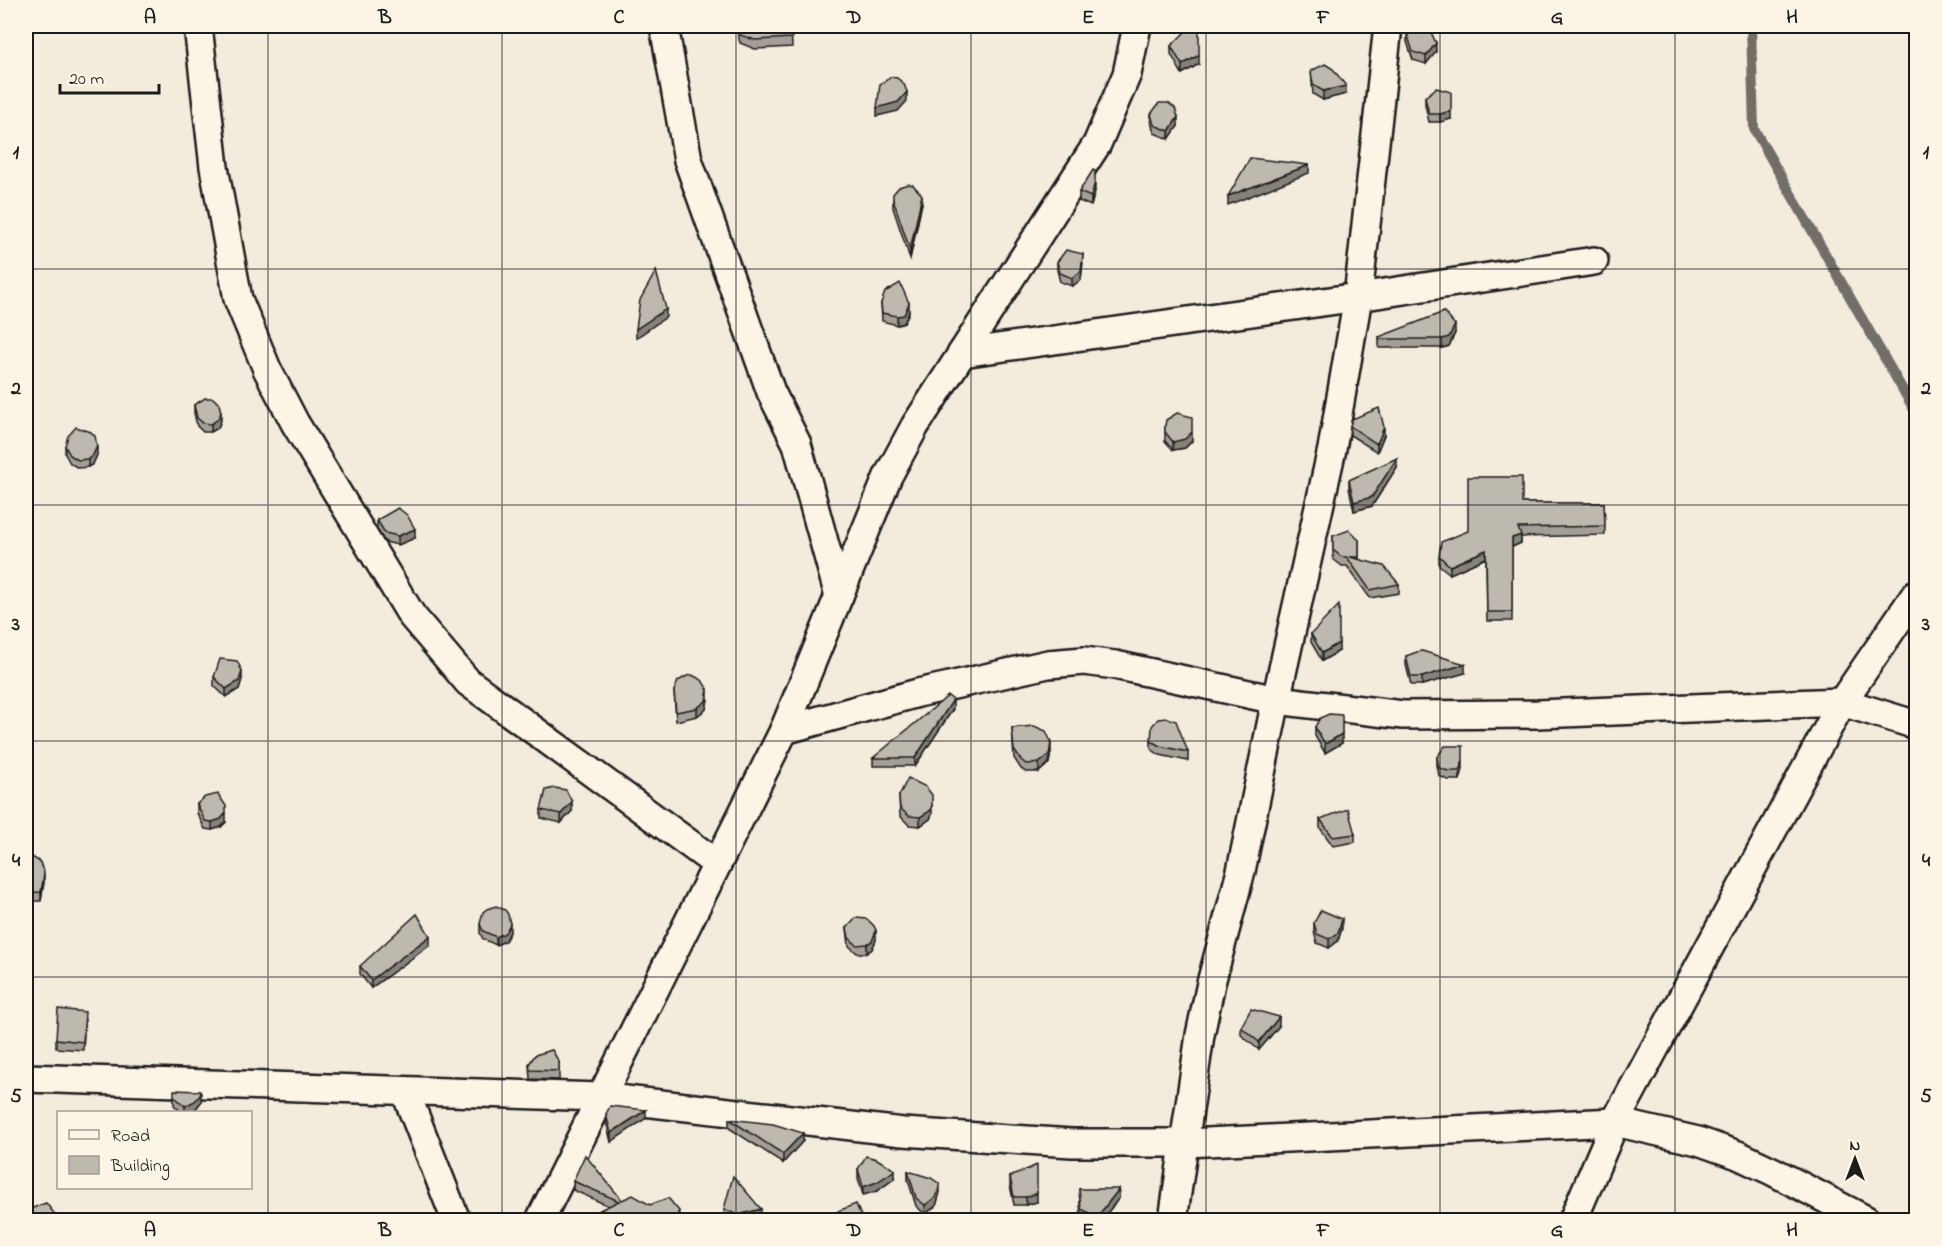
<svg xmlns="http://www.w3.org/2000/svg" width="1942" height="1246" viewBox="0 0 1942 1246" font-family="'Indie Flower',sans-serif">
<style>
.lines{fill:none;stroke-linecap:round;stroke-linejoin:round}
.stream{stroke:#716e68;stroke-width:10}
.street-casing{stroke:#1c1c1c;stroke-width:32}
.street{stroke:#fcf5e5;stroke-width:27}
.wall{fill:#a39f96;stroke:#1c1c1c;stroke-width:1.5}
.shaded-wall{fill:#85827a;stroke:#1c1c1c;stroke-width:1.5}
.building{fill:#beb9ae;stroke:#1c1c1c;stroke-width:1.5}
.grid{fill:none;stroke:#1c1c1c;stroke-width:1.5;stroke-opacity:0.55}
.neatline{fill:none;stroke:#1c1c1c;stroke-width:2}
.grid-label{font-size:20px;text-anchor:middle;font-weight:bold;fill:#1c1c1c}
</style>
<rect width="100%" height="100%" fill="#f3ecdd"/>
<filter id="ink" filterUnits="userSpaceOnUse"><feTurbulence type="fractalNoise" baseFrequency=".0167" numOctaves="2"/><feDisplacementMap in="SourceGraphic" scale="12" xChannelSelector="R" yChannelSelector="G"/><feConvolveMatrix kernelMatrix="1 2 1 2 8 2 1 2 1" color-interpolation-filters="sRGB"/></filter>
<g filter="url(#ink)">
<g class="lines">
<path class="stream" d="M1751 26 1754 129 1916 413"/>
<g class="street-casing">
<g id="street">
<path d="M198 26 214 167 238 299 267 369 295 423 412 616 468 682 717 864"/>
<path d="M664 26 688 160 771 392 797 444 839 596"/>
<path d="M962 353 1358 297 1594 261"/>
<path d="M784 730 918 693 1048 664 1084 661 1115 665 1276 700 1403 715 1537 714 1842 702 1910 723 1916 727"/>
<path d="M26 1078 600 1097 903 1132 1072 1143H1186L1615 1122 1698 1141 1738 1155 1772 1171 1866 1220"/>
<path d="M405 1091 456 1220"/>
<path d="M540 1220 784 730 888 476 915 426 1097 144 1127 74 1137 26"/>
<path d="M1173 1220 1200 1035 1211 983 1241 871 1276 700 1332 449 1358 297 1388 26"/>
<path d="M1573 1220 1615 1122 1842 702 1916 594"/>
</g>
</g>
<use href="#street" class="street"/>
</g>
<g class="wall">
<path d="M736 26H791L792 47 755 49 740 43Z"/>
<path d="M1407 33 1436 52 1426 64 1413 60 1407 42Z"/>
<path d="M1171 46 1199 64 1182 74 1171 54Z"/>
<path d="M1311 71 1346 94 1323 100 1313 94Z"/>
<path d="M1425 97 1451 119 1440 122H1429L1425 105Z"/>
<path d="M1151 114 1178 126 1169 139 1154 133 1151 122Z"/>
<path d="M1095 191 1091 206 1079 201V192Z"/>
<path d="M893 199 922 203 910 259 893 208Z"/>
<path d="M1057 262 1083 263 1081 280 1072 286 1060 282 1057 270Z"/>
<path d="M881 303 909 312 904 323 897 325 882 321Z"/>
<path d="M1455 333 1449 346 1442 348H1379V337Z"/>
<path d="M194 405 221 420 218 428 211 432H203L197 426 194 413Z"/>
<path d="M1165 426 1192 441 1185 448 1173 450 1165 441Z"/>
<path d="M1350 426 1384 435 1377 452 1350 435Z"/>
<path d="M65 446 97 455 93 464 88 467 78 468 70 463 65 454Z"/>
<path d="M1397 467 1372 506 1354 511 1349 488V480Z"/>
<path d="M1522 503H1604L1605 535 1521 537V543L1512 547V621H1487L1486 558 1450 574 1439 565V556L1468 531Z"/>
<path d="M377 520 415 538 398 545 385 542 377 529Z"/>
<path d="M1333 536 1359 540V560L1399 584V593L1370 598 1347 566H1342L1333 559Z"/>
<path d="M1311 634 1339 651 1322 661 1311 642Z"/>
<path d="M1406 656 1465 673 1422 685H1411L1406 665Z"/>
<path d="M214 677 242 679 239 689 226 697 214 686Z"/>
<path d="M674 691 708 699 706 709 697 716 676 721Z"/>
<path d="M953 709 915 766H873V758Z"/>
<path d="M1315 727 1342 743 1325 753 1315 736Z"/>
<path d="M1012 728 1051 751 1049 763 1039 772H1026L1021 769 1014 758Z"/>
<path d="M1151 741 1188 752V761L1160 755 1151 749Z"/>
<path d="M1437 757 1463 769 1460 780H1448L1439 776 1437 765Z"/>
<path d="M899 796 932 814 930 819 920 826 909 825 900 816Z"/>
<path d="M197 804 226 822 221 827 212 830 205 829 197 813Z"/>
<path d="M541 810 572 811 561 823 541 818Z"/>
<path d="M1320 819 1355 834V842L1333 846 1320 828Z"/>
<path d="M26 855 44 882 41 901H26Z"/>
<path d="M1314 923 1342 928 1338 941 1329 948 1317 943 1314 932Z"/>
<path d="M480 924 510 932 505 941 496 945 483 939 480 933Z"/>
<path d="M847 928 876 940 872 949 867 953H857L849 946Z"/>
<path d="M430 945 371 988 360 974V966Z"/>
<path d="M85 1020 83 1050 56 1048V1039Z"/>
<path d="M1279 1026 1259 1050 1241 1035V1027Z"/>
<path d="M559 1062V1080L530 1079 529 1064Z"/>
<path d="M174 1096 201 1102 195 1110 189 1113H182L174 1105Z"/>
<path d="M606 1114 646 1118 611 1142 606 1122Z"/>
<path d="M729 1119 803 1141 783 1163 729 1128Z"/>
<path d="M858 1169 895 1178 877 1191 863 1195 858 1178Z"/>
<path d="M908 1171 940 1192 936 1206 925 1214 916 1206 908 1180Z"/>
<path d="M1010 1177 1037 1202 1026 1205H1014L1010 1185Z"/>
<path d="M573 1181 622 1200 650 1205 679 1220 678 1221H605L600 1218V1210L609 1206 573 1190Z"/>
<path d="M1079 1189 1119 1198 1101 1221H1086L1081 1218Z"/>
<path d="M724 1209 761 1218 750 1221H730L724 1218Z"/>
</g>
<g class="shaded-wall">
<path d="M1436 43V52L1426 64V56Z"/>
<path d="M1199 55V64L1182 74V65Z"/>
<path d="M1346 86V94L1323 100V91Z"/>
<path d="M907 92V101L898 111 877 116V108Z"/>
<path d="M1451 111V119L1440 122V114Z"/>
<path d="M1178 117V126L1169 139V131Z"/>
<path d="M1309 165V173L1228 205V196Z"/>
<path d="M1095 182V191L1091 206V197Z"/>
<path d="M922 195V203L910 259V250Z"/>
<path d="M1083 254 1081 280 1072 286V278Z"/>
<path d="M909 303V312L904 323 897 325V316Z"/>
<path d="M666 309V317L636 338V329Z"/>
<path d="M1455 325V333L1449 346 1442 348V339Z"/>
<path d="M221 412V420L218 428 211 432V424Z"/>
<path d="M1384 427V435L1377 452V444Z"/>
<path d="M1192 432V441L1185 448 1173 450V442Z"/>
<path d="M97 446V455L93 464 88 467V459Z"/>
<path d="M1397 458V467L1372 506 1354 511V502Z"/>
<path d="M415 529V538L398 545V536Z"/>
<path d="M1521 535V543L1512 547V538Z"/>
<path d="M1486 550V558L1450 574V566Z"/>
<path d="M1339 643V651L1322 661V653Z"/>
<path d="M1465 664V673L1422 685V677Z"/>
<path d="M242 671V679L239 689 226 697V689Z"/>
<path d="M708 690V699L706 709 697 716V708Z"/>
<path d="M953 700V709L915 766V758Z"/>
<path d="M1342 734V743L1325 753V744Z"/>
<path d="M1051 742V751L1049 763 1039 772V763Z"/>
<path d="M1463 760V769L1460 780V771Z"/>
<path d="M572 802V811L561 823V814Z"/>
<path d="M932 805V814L930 819 920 826V817Z"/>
<path d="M226 813V822L221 827 212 830V822Z"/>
<path d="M44 874V882L41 901V892Z"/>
<path d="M1342 919V928L1338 941 1329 948V939Z"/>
<path d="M510 924V932L505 941 496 945V937Z"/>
<path d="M876 931V940L872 949 867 953V944Z"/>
<path d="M430 936V945L371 988V980Z"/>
<path d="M1279 1017V1026L1259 1050V1042Z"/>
<path d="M201 1094V1102L195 1110 189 1113H185V1106Z"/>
<path d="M646 1110V1118L611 1142V1133Z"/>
<path d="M803 1133V1141L783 1163V1154Z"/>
<path d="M895 1170V1178L877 1191 863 1195V1187Z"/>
<path d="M940 1184V1192L936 1206 925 1214V1205Z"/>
<path d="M1119 1189V1198L1101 1221H1097V1217Z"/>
<path d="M1037 1193V1202L1026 1205V1197Z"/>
<path d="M761 1209V1218L750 1221H738V1215Z"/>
<path d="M679 1211 678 1221H675Z"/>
<path d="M648 1216V1221H637Z"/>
</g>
<g class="building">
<path d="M738 26H791L792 38 755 40 740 35Z"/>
<path d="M1191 26H1199V55L1182 65 1171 46Z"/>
<path d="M1429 28 1436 43 1426 56 1413 52 1407 33Z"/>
<path d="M1325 64 1333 69 1346 86 1323 91 1313 85 1311 71Z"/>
<path d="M891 77 897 78 904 84 907 92 898 102 877 108 880 84Z"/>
<path d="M1436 88 1451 92V111L1440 114H1429L1425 97Z"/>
<path d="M1159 103H1168L1175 108 1178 117 1169 131 1154 125 1151 114Z"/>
<path d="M1250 158 1309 165 1228 196Z"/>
<path d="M1093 170 1095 171V182L1091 197 1079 192Z"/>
<path d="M908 184 913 185 922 195 910 250 893 199V194L899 187Z"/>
<path d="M1066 250 1083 254 1081 271 1072 278 1060 273 1057 262Z"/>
<path d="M656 271 666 309 636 329 640 300Z"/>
<path d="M900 283 909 303 904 315 897 316 882 313 881 303 885 292Z"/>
<path d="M1444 312 1455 325 1449 337 1442 339H1379V337Z"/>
<path d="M205 398H213L219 404 221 412 218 419 211 424 203 423 197 418 194 405Z"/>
<path d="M1379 408 1384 427 1377 444 1350 426 1352 419Z"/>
<path d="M1177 413 1192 417V432L1185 439 1173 442 1165 432V426L1166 420Z"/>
<path d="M76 427 91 432 95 436 97 446 93 455 88 459 78 460 70 455 65 446 68 436Z"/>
<path d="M1397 458 1372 497 1354 502 1349 480Z"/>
<path d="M1468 477H1522V503H1604L1605 526 1518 528 1521 535 1512 538V612H1487L1486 550 1450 566 1439 556 1441 542 1468 531Z"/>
<path d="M398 508 407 515 415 529 398 536 385 533 377 520Z"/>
<path d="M1349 530 1359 540V557H1350L1384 566 1399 584 1370 590 1347 557H1342L1333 550V536Z"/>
<path d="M1339 605V643L1322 653 1311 634Z"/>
<path d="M1422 651 1465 664 1422 677H1411L1406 656 1417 652Z"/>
<path d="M220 659 237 661 242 671 239 681 226 689 214 677Z"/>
<path d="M692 675 702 680 708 690 706 701 697 708 676 712 674 691 678 681 687 676Z"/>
<path d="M948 696 953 700 915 758H873Z"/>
<path d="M1329 714 1342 715V734L1325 744 1315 727 1320 718Z"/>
<path d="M1167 718 1176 721 1188 752 1160 746 1151 741 1152 726 1158 719Z"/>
<path d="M1034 726 1046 731 1051 742 1049 755 1039 763 1026 764 1021 760 1014 750 1012 728Z"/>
<path d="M1445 746H1463V760L1460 771H1448L1439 768 1437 757Z"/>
<path d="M908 778 926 787 932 795V805L930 811 920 817 909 816 900 808 899 796Z"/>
<path d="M555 788 566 790 572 802 561 814 541 810 546 790Z"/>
<path d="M218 794 226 806V813L221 819 212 822 205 821 197 804 205 797Z"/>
<path d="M1348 809 1355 834 1333 837 1320 819Z"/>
<path d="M26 855H29L40 862 44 874 41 892 26 893Z"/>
<path d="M496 906 505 910 508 914 510 924 505 933 496 937 483 931 480 924 483 912 487 909Z"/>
<path d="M1321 910 1342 919 1338 933 1329 939 1317 934 1314 923Z"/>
<path d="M417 914 430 936 371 980 360 966Z"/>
<path d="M856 918 867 919 874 926 876 931 872 941 867 944 857 945 849 938 847 928Z"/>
<path d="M58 1009 85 1012 83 1042 56 1039Z"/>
<path d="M1251 1009 1279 1017 1259 1042 1241 1027Z"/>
<path d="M552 1050 559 1062V1071L530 1070 529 1064 535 1055Z"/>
<path d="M174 1090 200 1091 201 1094 195 1101 185 1106 174 1096Z"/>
<path d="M610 1106 646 1110 611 1133 606 1114Z"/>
<path d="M729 1119 773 1124 803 1133 783 1154Z"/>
<path d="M585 1155 622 1200 633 1195 650 1205 668 1198 679 1211 675 1221H653L648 1216 637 1221H625L600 1210 619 1201 573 1181Z"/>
<path d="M866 1156 877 1159 895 1170 877 1182 863 1187 858 1169Z"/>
<path d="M1037 1165V1193L1026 1197H1014L1010 1177Z"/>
<path d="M908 1171 931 1178 940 1184 936 1197 925 1205 916 1198Z"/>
<path d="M733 1176 761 1209 738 1215 724 1209Z"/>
<path d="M1079 1189H1119L1097 1217 1081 1209Z"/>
<path d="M46 1203 60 1221H29L30 1209Z"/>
<path d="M856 1204 863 1221H836L838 1211Z"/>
</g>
</g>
<path class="grid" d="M268 26V1220M502 26V1220M736 26V1220M971 26V1220M1206 26V1220M1440 26V1220M1675 26V1220M26 269H1916M26 505H1916M26 741H1916M26 977H1916"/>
<rect width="1942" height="1246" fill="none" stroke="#fcf5e5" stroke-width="66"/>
<rect x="57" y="1111" width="195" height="78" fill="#fcf5e5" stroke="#a29e95" stroke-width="1.5"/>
<rect x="69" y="1130" width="30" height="9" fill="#fcf5e5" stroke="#a29e95" stroke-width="1.5"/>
<text x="111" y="1141" font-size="18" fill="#1c1c1c">Road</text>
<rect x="69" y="1156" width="30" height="18" fill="#beb9ae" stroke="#a29e95" stroke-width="1.5"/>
<text x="111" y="1171" font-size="18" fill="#1c1c1c">Building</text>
<g transform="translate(1855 1159)" stroke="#fcf5e5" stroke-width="4.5" paint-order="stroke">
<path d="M0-4.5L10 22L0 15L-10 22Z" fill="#1c1c1c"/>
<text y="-9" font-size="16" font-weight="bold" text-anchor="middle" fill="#1c1c1c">N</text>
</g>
<path d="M60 84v9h99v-9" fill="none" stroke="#1c1c1c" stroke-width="3"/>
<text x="69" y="84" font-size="18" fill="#1c1c1c" stroke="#fcf5e5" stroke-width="4.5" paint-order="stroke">20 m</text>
<rect x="33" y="33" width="1876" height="1180" class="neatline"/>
<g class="grid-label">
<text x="150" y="23">A</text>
<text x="385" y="23">B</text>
<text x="619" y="23">C</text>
<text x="854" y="23">D</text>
<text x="1088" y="23">E</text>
<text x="1323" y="23">F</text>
<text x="1557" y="23">G</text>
<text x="1792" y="23">H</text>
<text x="16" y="158">1</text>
<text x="1926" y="158">1</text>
<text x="16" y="394">2</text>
<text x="1926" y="394">2</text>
<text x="16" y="630">3</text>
<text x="1926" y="630">3</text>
<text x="16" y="866">4</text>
<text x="1926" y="866">4</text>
<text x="16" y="1102">5</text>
<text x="1926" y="1102">5</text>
<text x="150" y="1236">A</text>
<text x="385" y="1236">B</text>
<text x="619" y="1236">C</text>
<text x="854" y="1236">D</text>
<text x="1088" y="1236">E</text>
<text x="1323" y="1236">F</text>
<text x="1557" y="1236">G</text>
<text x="1792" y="1236">H</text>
</g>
</svg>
